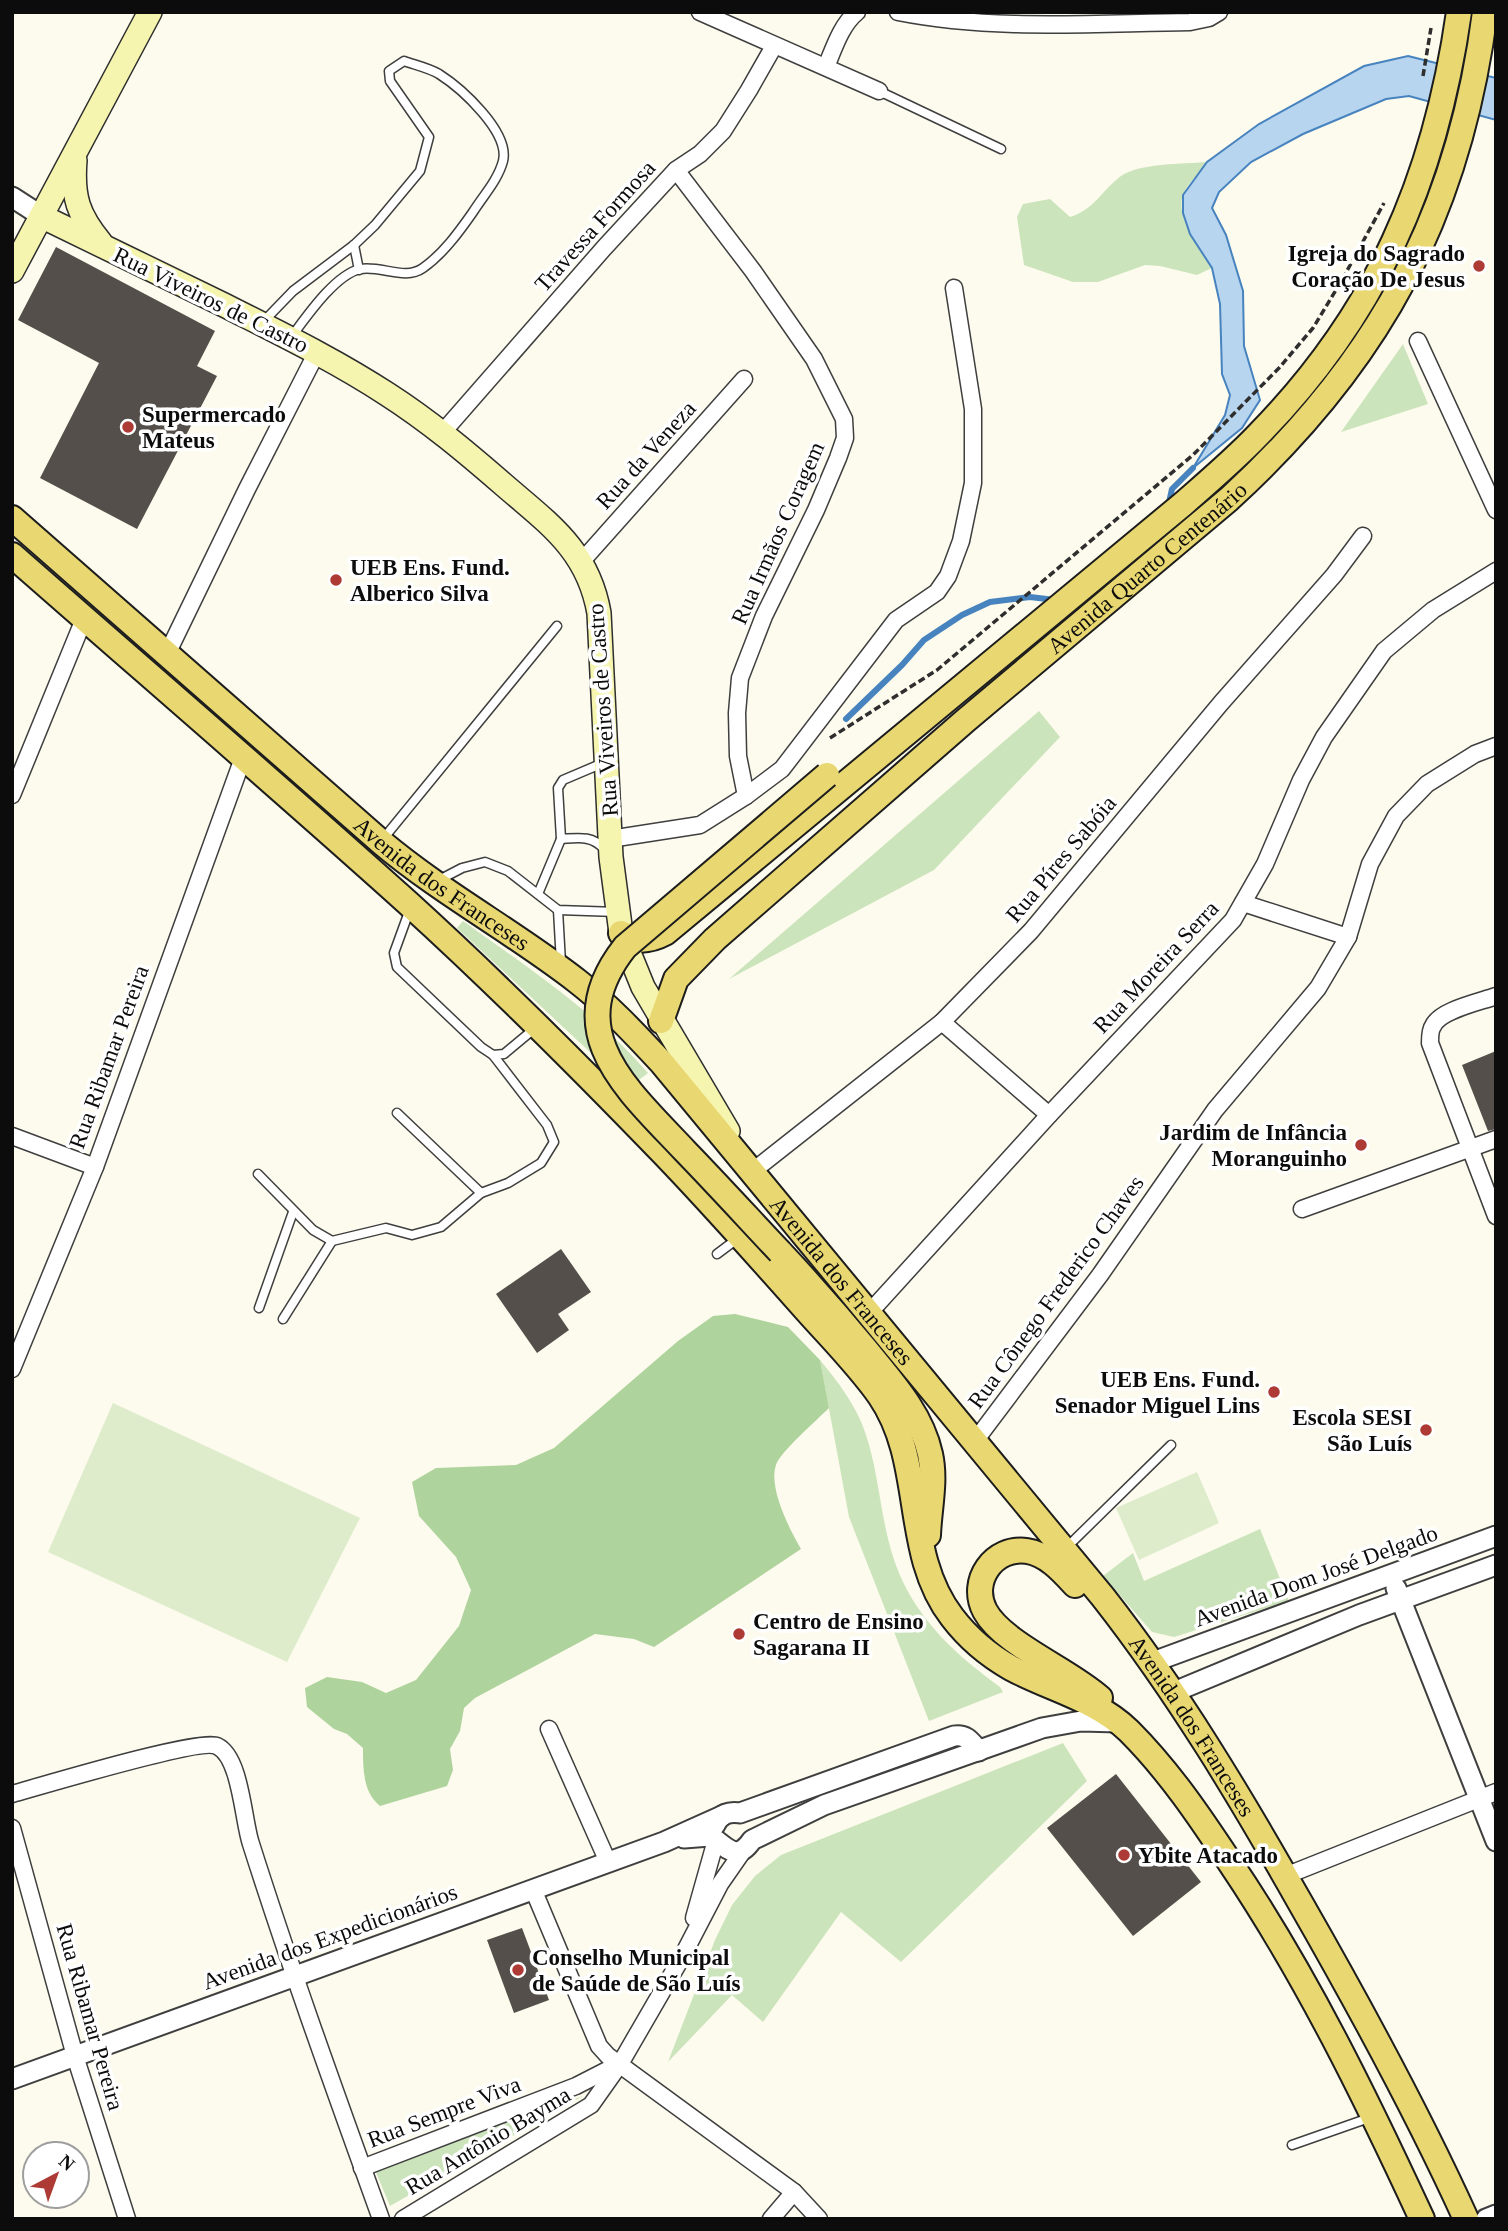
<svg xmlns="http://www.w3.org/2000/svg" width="1508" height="2231" viewBox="0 0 1508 2231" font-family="Georgia,serif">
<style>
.green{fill:#cce4bb}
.forest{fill:#afd39c}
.pitch{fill:#deeccc}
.water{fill:#b8d5ef;stroke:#4783be;stroke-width:2}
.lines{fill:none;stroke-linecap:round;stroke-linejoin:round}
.stream{stroke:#4783be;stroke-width:6}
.building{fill:#544f4a}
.service-casing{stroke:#3f3f3f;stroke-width:11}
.minor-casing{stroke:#3f3f3f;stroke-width:19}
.tertiary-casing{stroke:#3f3f3f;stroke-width:23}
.secondary-casing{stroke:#2e2e2e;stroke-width:26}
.primary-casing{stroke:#1d1d1d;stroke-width:28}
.path{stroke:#2e2e2e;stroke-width:3.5;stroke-dasharray:7 3.5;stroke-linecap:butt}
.service{stroke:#fff;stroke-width:8}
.minor{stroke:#fff;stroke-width:16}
.tertiary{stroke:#fff;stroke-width:19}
.secondary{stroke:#f6f5af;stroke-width:23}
.primary{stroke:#e9d871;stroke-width:24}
.primary-bridge-casing{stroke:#1d1d1d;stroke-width:28;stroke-linecap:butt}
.primary-bridge{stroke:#e9d871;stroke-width:24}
.poi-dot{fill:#ad3a34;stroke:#fff;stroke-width:2.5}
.labels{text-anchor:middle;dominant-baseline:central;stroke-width:7;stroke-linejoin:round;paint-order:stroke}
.street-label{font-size:23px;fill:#0c0c0c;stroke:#fff}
.poi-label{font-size:23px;font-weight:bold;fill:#0c0c0c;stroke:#fff;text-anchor:start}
</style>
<rect width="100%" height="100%" fill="#fdfbed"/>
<g class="green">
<path d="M1207 162C1200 172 1187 184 1183 195 1175 217 1200 250 1212 268L1197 275 1160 266 1145 265 1098 282H1073L1024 265 1017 217 1023 204 1050 199 1070 217C1094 210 1102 190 1121 176 1140 163 1183 164 1207 162Z"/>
<path d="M1403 344 1428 404 1341 432Z"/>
<path d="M1039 711 1060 737 934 870 729 979Z"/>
<path d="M463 921C531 970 593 1010 648 1073L635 1083 607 1068 457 928Z"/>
<path d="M820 1360C838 1382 856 1405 865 1432 881 1478 880 1528 899 1573 920 1623 958 1656 1000 1687L1003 1692 929 1721 849 1517Z"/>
<path d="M1260 1529 1289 1601 1174 1637 1152 1632 1103 1576 1133 1553 1144 1581Z"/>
<path d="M1063 1743 1087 1781 901 1962 841 1912 763 2022 732 1995 668 2062 715 1940 732 1905 755 1876 781 1855Z"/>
<path d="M583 2096 390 2206 375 2170Z"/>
</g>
<path class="forest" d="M735 1314 788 1327 820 1360 829 1408C817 1420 780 1452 776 1465 768 1488 790 1530 801 1549L654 1647 634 1639 595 1634 475 1698 464 1708 460 1731 450 1749 453 1770 447 1786 380 1806C363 1792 363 1770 363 1748L347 1734 334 1729 307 1707 305 1688 327 1677 362 1682 386 1693 416 1680 459 1626 471 1590 456 1557 419 1516 412 1482 436 1468 516 1465 554 1448 678 1341 713 1316Z"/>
<g class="pitch">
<path d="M113 1403 360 1518 287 1662 48 1552Z"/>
<path d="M1197 1472 1219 1523 1139 1560 1116 1508Z"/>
</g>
<path class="water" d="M1408 56 1496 78V120L1409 96 1386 99 1303 134 1251 162 1219 192 1212 208 1226 235 1243 291 1244 346 1260 400 1242 428 1193 468 1225 415 1230 395 1222 374 1220 304 1212 268 1190 234 1183 213V195L1207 162 1259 124 1364 66Z"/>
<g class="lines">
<g class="stream">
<path d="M1168 507 1172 489 1193 468"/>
<path d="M846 719 902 665 924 640 962 615 990 602 1030 597 1055 600"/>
</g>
</g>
<g class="building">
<path d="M56 247 215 331 197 366 217 376 137 529 40 478 99 363 18 320Z"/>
<path d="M1496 1051V1129L1488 1131 1462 1065Z"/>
<path d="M561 1249 591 1292 558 1314 569 1330 537 1353 496 1294Z"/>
<path d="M1116 1774 1201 1882 1133 1936 1047 1828Z"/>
<path d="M522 1928 549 2000 514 2013 487 1940Z"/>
</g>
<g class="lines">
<g class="service-casing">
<g id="service">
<path d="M879 91 1001 149"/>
<path d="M354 245 359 270"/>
<path d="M264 321 293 291 354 245 375 225 420 171 429 137 390 81 389 71 404 61C415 65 429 68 439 74 461 88 510 132 503 161 498 180 483 196 473 212 459 232 443 254 423 268 405 281 381 265 360 269 335 275 307 316 292 336"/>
<path d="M603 763 563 780 558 788 561 839C578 838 592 835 604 849"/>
<path d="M383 839 557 626"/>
<path d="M439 880 462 868 485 862 508 871 558 910 617 912"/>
<path d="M538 894 561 839"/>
<path d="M410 909 394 953 397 967 481 1047 493 1055 504 1054 534 1029"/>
<path d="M558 910 561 963"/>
<path d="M397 1113 481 1193 508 1183 541 1163 554 1142 547 1125 493 1055"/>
<path d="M258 1174 313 1230 332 1241 386 1228 412 1235 441 1227 481 1193"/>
<path d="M717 1254 737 1239"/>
<path d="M259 1308 293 1212"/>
<path d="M283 1319 332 1241"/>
<path d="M1066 1548 1171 1445"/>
<path d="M1292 2145 1369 2118"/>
</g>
</g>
<g class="minor-casing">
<g id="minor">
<path d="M700 12 879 91"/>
<path d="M898 12C994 31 1094 23 1190 22L1209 18 1219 12"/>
<path d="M826 67C834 48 841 25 857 12"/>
<path d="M676 170 753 271 814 359 844 419 845 438 838 458 816 510 764 616 740 678 737 713 738 756 746 796"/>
<path d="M1418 341 1496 510"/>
<path d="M443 432 604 248 676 170 700 154 723 131 749 90 774 46"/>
<path d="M582 561 744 379"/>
<path d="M167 654 247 489 317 352"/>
<path d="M12 795 84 619"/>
<path d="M610 839 700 825 746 796 782 769 896 620 937 592 948 576 961 541 973 483V409L954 288"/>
<path d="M1243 903 1348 937"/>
<path d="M1496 996C1480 1002 1440 1010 1433 1026 1430 1030 1430 1038 1430 1043L1496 1216"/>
<path d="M942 1022 1049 1115"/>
<path d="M12 1136 95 1167"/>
<path d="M753 1171 942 1022 1031 931 1221 703 1334 575 1363 536"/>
<path d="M1302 1209 1496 1139"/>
<path d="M869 1313 1049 1115 1233 920 1265 864 1301 780 1324 737 1384 651 1433 610 1496 571"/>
<path d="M12 1369 95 1167 243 758"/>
<path d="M975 1441 1100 1275 1215 1110 1318 988 1348 937 1370 864 1396 816 1427 784 1475 754 1496 746"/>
<path d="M549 1729 608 1862"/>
<path d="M12 1794C41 1786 200 1738 217 1746 241 1757 243 1821 251 1844 291 1970 336 2094 381 2219"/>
<path d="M12 1828 75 2056 127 2219"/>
<path d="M1285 1876 1496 1792"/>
<path d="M533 1889 599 2046 608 2056 794 2192 819 2219"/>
<path d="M694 1918 716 1840"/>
<path d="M362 2168 576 2086 617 2065"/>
<path d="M403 2219 591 2105 620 2064 682 1957 720 1884 745 1848"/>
<path d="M771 2219 794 2192"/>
</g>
</g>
<g class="tertiary-casing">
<g id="tertiary">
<path d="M12 197 43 217"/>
<path d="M1396 1588 1496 1841"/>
<path d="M1153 1662 1496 1536"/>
<path d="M1174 1692 1359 1615 1496 1565"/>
<path d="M715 1825C720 1814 729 1811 740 1813L954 1736C967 1734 971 1742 979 1751"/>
<path d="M684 1838 710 1836C725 1845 736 1864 752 1840L824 1805 1042 1728 1081 1721 1118 1722"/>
<path d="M12 2079 664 1842 722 1816"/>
<path d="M1486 2219 1496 2215"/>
</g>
</g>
<g class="secondary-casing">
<g id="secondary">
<path d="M75 160C72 197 78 215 101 243"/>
<path d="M43 217C103 246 164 276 224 305 279 333 335 360 387 394 429 421 466 452 504 485 549 524 588 550 599 613L611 857 621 933 643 987 728 1131"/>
<path d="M12 271 150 12"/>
</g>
</g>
<g class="primary-casing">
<g id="primary">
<path id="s1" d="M12 518 381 842C443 894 514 932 577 981 608 1005 635 1034 662 1063L1103 1597C1179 1694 1241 1798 1301 1904 1360 2007 1417 2111 1466 2219"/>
<path d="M12 555C144 671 277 785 408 903 496 983 581 1068 664 1154 713 1205 760 1258 807 1311 832 1339 859 1366 880 1396 926 1463 902 1552 952 1617 968 1638 988 1655 1011 1668 1050 1689 1096 1699 1129 1731 1169 1771 1200 1817 1231 1864 1307 1977 1365 2096 1422 2219"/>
<path d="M621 933C636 943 650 941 665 933L1183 504C1208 482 1234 460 1257 436 1377 314 1435 180 1459 12"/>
<path id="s2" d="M661 1021 676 979 715 939 966 720 1229 499C1379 362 1459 215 1485 12"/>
<path d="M780 1252C810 1284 838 1316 866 1350 891 1381 921 1413 930 1454 936 1481 929 1508 928 1535"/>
<path d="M1075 1585C1062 1571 1047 1554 1027 1551 994 1546 969 1581 985 1611 1003 1644 1069 1670 1100 1698"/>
</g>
</g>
<g class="path">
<path d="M1423 76 1431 28"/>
<path d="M830 738 937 670 1193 455 1279 368 1313 328 1342 280 1384 203"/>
</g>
<use href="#service" class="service"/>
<use href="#minor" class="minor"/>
<use href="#tertiary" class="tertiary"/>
<use href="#secondary" class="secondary"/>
<use href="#primary" class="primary"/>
<g class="primary-bridge-casing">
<path id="primary-bridge" d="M780 1252C748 1218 717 1184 685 1151 627 1089 558 1032 625 947L827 775"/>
</g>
<use href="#primary-bridge" class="primary-bridge"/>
</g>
<g class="poi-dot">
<circle cx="1479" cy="266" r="7"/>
<circle cx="128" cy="427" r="7"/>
<circle cx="336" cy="580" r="7"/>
<circle cx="1361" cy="1145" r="7"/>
<circle cx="1274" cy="1392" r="7"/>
<circle cx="1426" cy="1430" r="7"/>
<circle cx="739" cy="1634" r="7"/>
<circle cx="1124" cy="1855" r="7"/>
<circle cx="518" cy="1970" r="7"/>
</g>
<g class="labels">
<g class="street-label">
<text transform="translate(595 226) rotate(-48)">Travessa Formosa</text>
<text transform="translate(211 300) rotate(26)">Rua Viveiros de Castro</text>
<text transform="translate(646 455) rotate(-48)">Rua da Veneza</text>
<text transform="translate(778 533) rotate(-66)">Rua Irmãos Coragem</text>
<text stroke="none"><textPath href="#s2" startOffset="670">Avenida Quarto Centenário</textPath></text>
<text transform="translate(603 710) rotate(-94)">Rua Viveiros de Castro</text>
<text transform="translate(1061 859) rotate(-50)">Rua Píres Sabóia</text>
<text stroke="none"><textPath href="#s1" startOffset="565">Avenida dos Franceses</textPath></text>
<text transform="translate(1156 967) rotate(-47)">Rua Moreira Serra</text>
<text transform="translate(109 1057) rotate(-70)">Rua Ribamar Pereira</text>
<text stroke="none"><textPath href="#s1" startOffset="1132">Avenida dos Franceses</textPath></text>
<text transform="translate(1056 1292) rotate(-54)">Rua Cônego Frederico Chaves</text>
<text transform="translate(1316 1576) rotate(-20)">Avenida Dom José Delgado</text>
<text stroke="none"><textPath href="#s1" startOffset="1699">Avenida dos Franceses</textPath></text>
<text transform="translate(330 1937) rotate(-20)">Avenida dos Expedicionários</text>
<text transform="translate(90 2017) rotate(74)">Rua Ribamar Pereira</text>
<text transform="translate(444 2112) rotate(-21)">Rua Sempre Viva</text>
<text transform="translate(488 2141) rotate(-31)">Rua Antônio Bayma</text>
</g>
<g class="poi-label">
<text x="1465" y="253" text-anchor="end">Igreja do Sagrado<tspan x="1465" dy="26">Coração De Jesus</tspan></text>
<text x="142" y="414">Supermercado<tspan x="142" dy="26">Mateus</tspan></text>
<text x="350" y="567">UEB Ens. Fund.<tspan x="350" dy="26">Alberico Silva</tspan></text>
<text x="1347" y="1132" text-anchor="end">Jardim de Infância<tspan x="1347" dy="26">Moranguinho</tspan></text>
<text x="1260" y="1379" text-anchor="end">UEB Ens. Fund.<tspan x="1260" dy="26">Senador Miguel Lins</tspan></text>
<text x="1412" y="1417" text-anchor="end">Escola SESI<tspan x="1412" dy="26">São Luís</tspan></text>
<text x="753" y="1621">Centro de Ensino<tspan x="753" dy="26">Sagarana II</tspan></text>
<text x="1138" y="1855">Ybite Atacado</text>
<text x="532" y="1957">Conselho Municipal<tspan x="532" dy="26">de Saúde de São Luís</tspan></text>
</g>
</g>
<rect width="1508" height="2231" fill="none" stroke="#0c0c0c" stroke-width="28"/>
<g transform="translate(56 2175) rotate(41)"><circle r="33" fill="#ffffff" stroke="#9e9e9e" stroke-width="2"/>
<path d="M0-5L12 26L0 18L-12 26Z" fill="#ad3a34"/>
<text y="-10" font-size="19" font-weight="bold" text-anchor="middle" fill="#0c0c0c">N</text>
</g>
</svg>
